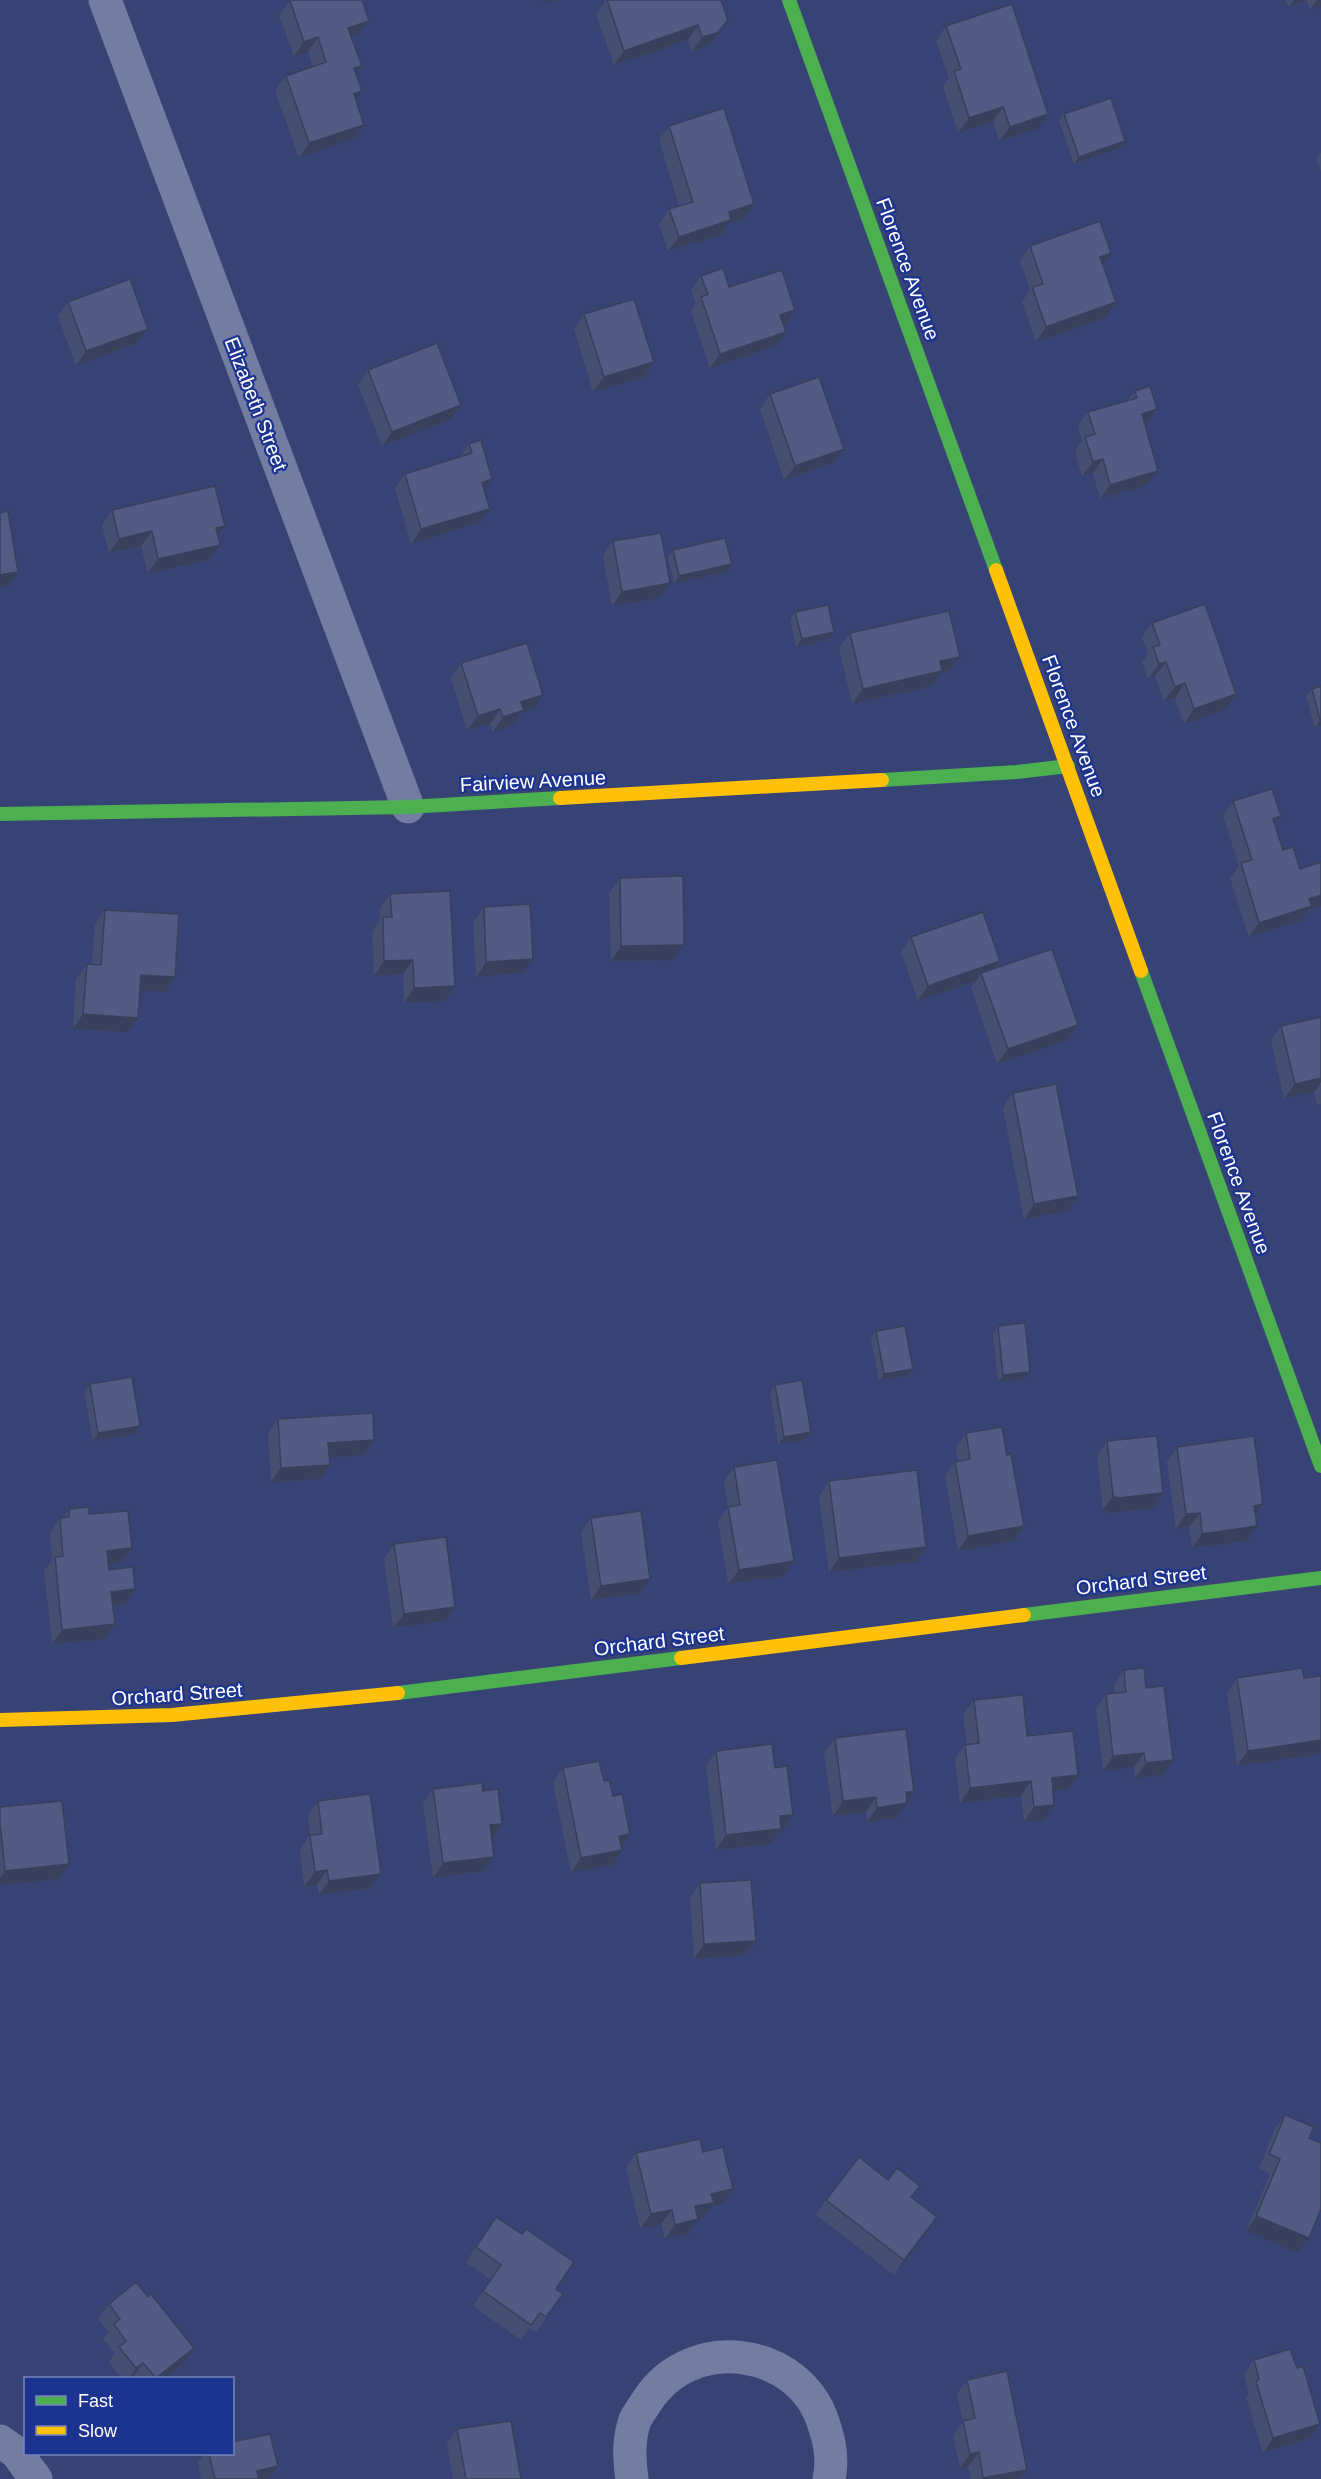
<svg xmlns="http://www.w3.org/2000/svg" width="1321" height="2479" viewBox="0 0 1321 2479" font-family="Arial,sans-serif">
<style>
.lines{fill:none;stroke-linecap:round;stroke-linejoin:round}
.street{stroke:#737da1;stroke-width:33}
.fast{stroke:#4caf50;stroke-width:14}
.slow{stroke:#ffc107;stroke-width:14}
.wall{fill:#464e72}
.shaded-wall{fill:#39405c}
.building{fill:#515b84;stroke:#39405c;stroke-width:1.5}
.labels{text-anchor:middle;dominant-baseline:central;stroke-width:4.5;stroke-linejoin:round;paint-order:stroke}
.street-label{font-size:20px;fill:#fff;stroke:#1c3390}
</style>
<rect width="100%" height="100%" fill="#374375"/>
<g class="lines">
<g class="street">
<path d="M105 0 408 807"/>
<path d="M0 2441 16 2452 36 2479"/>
<path d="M632 2479C629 2459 628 2440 635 2420 638 2414 643 2407 647 2401 691 2332 801 2347 824 2425 830 2442 833 2461 829 2479"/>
</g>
<g class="fast">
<path d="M789 0 996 570"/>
<path d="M882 780 1017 772 1068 766"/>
<path d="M0 814 408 807 560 798"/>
<path d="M1141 971 1321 1466"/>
<path d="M1024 1615 1321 1578"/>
<path d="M398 1693 681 1658"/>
</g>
<g class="slow">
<path d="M996 570 1141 971"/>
<path d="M560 798 882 780"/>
<path d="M681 1658 1024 1615"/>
<path d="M0 1720 172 1715 398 1693"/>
</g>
</g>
<g class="wall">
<path d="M606 0H721L728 20 718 35 706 47 692 52 688 40 614 65 596 14Z"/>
<path d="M1286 0H1321L1310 10 1307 1 1289 7Z"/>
<path d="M290 1 369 21 358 35 352 38 362 66 356 74 362 91 356 100 353 139 299 158 275 91 286 76 313 67 308 52 294 57 279 15Z"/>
<path d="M946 26 1038 129 999 141 993 121 958 133 943 86 949 78 936 41Z"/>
<path d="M1064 114 1125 141 1120 148 1074 164 1059 121Z"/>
<path d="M669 126 743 219 728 224 721 235 668 251 659 224 669 209 679 206 659 140Z"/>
<path d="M1321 152V171L1316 159Z"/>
<path d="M1030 246 1103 265 1106 317 1036 342 1022 302 1030 290 1020 261Z"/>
<path d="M701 276 729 287 795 310 784 325 786 332 776 346 710 368 691 311 696 304 691 290Z"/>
<path d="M68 302 148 329 137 343 76 366 58 316Z"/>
<path d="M584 314 654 362 644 377 593 392 574 329Z"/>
<path d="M368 370 450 420 382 446 358 385Z"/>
<path d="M1135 391 1157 409 1146 424H1145L1147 485 1100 499 1093 473 1082 476 1075 452 1082 441 1078 426 1088 412 1128 400Z"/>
<path d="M770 394 833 463 784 480 760 409Z"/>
<path d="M469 444 484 490 479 523 411 544 395 488 405 474 460 457Z"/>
<path d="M112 510 225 526 218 536 220 545 209 560 148 573 141 546 109 553 102 525Z"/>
<path d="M613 541 670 583 660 598 612 606 603 556Z"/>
<path d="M673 550 726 572 674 584 668 557Z"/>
<path d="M795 612 834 632 829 639 796 647 790 620Z"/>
<path d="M1152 623 1226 709 1184 724 1175 698 1164 701 1155 676 1148 679 1142 662 1148 654 1142 637Z"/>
<path d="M850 633 960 657 949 671 941 673 932 686 852 704 839 648Z"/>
<path d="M461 663 533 710 521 713 513 725 493 732 490 724 467 730 451 678Z"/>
<path d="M1321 686V726L1315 728 1306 696 1312 689Z"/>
<path d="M1233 801 1281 816 1275 825 1283 850 1300 869 1321 862V906L1309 910 1301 921 1249 937 1230 878 1239 866 1223 816Z"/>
<path d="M620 878 684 945 674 960 611 961 609 893Z"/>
<path d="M390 894 455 986 445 1001 404 1003 403 974 374 976 372 932 380 920V908Z"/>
<path d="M484 907 533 959 522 973 476 977 473 922Z"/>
<path d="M105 910 165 992 140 990 127 1032 73 1029 76 979 87 964H92L95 924Z"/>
<path d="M911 937 1000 961 996 968 1068 1040 997 1064 971 987 976 981 918 1001 901 952Z"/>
<path d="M1321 1017V1104L1317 1105 1314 1092 1284 1099 1271 1041 1281 1026Z"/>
<path d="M1013 1093 1078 1196 1068 1211 1024 1219 1003 1108Z"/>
<path d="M998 1326 1030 1372 1024 1379 998 1382 993 1334Z"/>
<path d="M876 1331 913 1369 907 1376 879 1381 871 1339Z"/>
<path d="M90 1384 140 1426 135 1434 93 1441 84 1392Z"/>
<path d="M775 1385 811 1432 805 1440 778 1444 770 1393Z"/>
<path d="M278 1419 364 1455 330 1457 320 1479 271 1482 268 1434Z"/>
<path d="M966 1433 1007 1455 1024 1526 1014 1541 958 1551 945 1476 955 1462 958 1461 956 1448Z"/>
<path d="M1107 1441 1163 1493 1153 1508 1108 1513 1103 1510 1097 1456Z"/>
<path d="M1177 1447 1256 1515 1257 1526 1247 1541 1192 1548 1189 1527 1176 1529 1167 1461Z"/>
<path d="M734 1467 794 1561 783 1576 728 1584 718 1521 728 1507 724 1481Z"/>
<path d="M829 1481 926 1547 916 1562 829 1572 819 1496Z"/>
<path d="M69 1509 89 1514 132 1548 121 1563 108 1564 109 1570 135 1589 125 1604 113 1605 105 1639 52 1644 44 1571 52 1560 50 1533 60 1518H63Z"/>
<path d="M591 1518 640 1593 591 1600 581 1532Z"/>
<path d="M394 1544 445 1621 393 1628 384 1559Z"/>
<path d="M1124 1670 1146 1688 1163 1775 1135 1778 1134 1767 1103 1771 1096 1709 1106 1694 1114 1693V1685Z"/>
<path d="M1321 1676V1751L1319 1754 1237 1766 1227 1693 1237 1678H1304Z"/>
<path d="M974 1700 1027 1736 1068 1790 1053 1791 1054 1805 1044 1820 1024 1822 1021 1796 960 1803 955 1759 965 1745H967L963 1715Z"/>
<path d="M835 1738 897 1818 867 1822 866 1812 833 1816 824 1753Z"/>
<path d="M716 1751 783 1830H781L771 1844 716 1850 706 1766Z"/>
<path d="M563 1768 604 1781 613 1796 630 1834 621 1847 612 1865 571 1873 553 1783Z"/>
<path d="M433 1789 492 1838 484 1871 433 1878 423 1804Z"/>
<path d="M318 1801 381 1874 370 1888 319 1895 317 1885 304 1887 300 1850 310 1835 308 1816Z"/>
<path d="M0 1807 59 1879 0 1885Z"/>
<path d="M700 1883 756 1941 745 1955 694 1959 690 1898Z"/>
<path d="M1285 2115 1309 2238 1298 2253 1246 2231 1270 2174 1259 2169 1274 2130Z"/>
<path d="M703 2152 733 2189 723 2204 711 2206 703 2217 698 2218V2219L688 2234 665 2239 661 2224 640 2229 626 2168 636 2153Z"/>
<path d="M912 2198 937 2217 894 2275 816 2215 826 2200Z"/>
<path d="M496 2217 556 2289 563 2294 536 2332 529 2328 521 2340 473 2306 491 2280 466 2262Z"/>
<path d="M148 2297 194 2348 184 2363 164 2379H134L133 2377 131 2379H122L109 2362 115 2353 103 2339 109 2332 98 2319 109 2304Z"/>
<path d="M1254 2360 1297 2368 1320 2424 1310 2438 1263 2453 1246 2397 1249 2393 1244 2374Z"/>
<path d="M967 2380 1027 2470 1020 2479H971L968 2467 960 2468 953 2436 963 2422 957 2394Z"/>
<path d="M457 2429 521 2479H453L447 2444Z"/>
<path d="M204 2454H232L269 2479H201L198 2462Z"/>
</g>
<g class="shaded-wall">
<path d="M545 0H553L543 3Z"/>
<path d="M1294 0H1307L1289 7Z"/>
<path d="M1317 0H1321V7L1310 10Z"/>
<path d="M728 20 718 35 706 47 692 52 702 37Z"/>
<path d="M369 21 358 35 338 42 348 28Z"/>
<path d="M698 25 688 40 614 65 624 51Z"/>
<path d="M318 37 308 52 294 57 304 42Z"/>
<path d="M362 66 351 81 354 68Z"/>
<path d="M362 91 352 106 354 94Z"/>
<path d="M1003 107 993 121 958 133 969 118Z"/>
<path d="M1048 114 1038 129 999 141 1010 127Z"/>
<path d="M364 125 353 139 299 158 309 143Z"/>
<path d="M1125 141 1120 148 1074 164 1079 157Z"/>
<path d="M754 204 743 219 728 224 721 235 668 251 679 237 729 212Z"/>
<path d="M1111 253 1101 268 1100 257Z"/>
<path d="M1116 302 1106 317 1036 342 1046 327Z"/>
<path d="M795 310 785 325 770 329 780 315Z"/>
<path d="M148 329 137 343 76 366 86 351Z"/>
<path d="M786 332 776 346 710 368 720 354Z"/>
<path d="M654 362 644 377 593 392 604 377Z"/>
<path d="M461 405 450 420 382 446 392 432Z"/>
<path d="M1157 409 1146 424 1131 428 1142 414Z"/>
<path d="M844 449 833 463 784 480 795 466Z"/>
<path d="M1103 459 1093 473 1082 476 1093 462Z"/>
<path d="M1158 471 1147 485 1100 499 1110 485Z"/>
<path d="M492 479 482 494V483Z"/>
<path d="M490 509 479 523 411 544 421 529Z"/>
<path d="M225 526 214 540 216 528Z"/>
<path d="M152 531 141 546 109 553 119 539Z"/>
<path d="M220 545 209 560 148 573 158 559Z"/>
<path d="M732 564 726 572 674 584 679 576Z"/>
<path d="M18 572 8 586 0 588V575Z"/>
<path d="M670 583 660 598 612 606 622 592Z"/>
<path d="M834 632 829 639 796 647 802 639Z"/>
<path d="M960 657 949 671 941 673 932 686 852 704 863 689 940 661Z"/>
<path d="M1166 662 1155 676 1148 679 1159 664Z"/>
<path d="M1185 683 1175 698 1164 701 1175 687Z"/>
<path d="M1236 694 1226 709 1184 724 1194 709Z"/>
<path d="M543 695 533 710 521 713 513 725 493 732 503 717 521 702Z"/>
<path d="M500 709 490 724 467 730 478 716Z"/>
<path d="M1320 720H1321V726L1315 728Z"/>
<path d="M1281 816 1270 831 1273 819Z"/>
<path d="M1321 895V906L1309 910 1301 921 1249 937 1259 923 1309 899Z"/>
<path d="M684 945 674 960 611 961 621 946Z"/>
<path d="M533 959 522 973 476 977 486 962Z"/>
<path d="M413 960 403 974 374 976 384 961Z"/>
<path d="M1000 961 990 976 981 973 976 981 918 1001 928 986Z"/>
<path d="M141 975 175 977 165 992 130 990Z"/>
<path d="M455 986 445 1001 404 1003 414 988Z"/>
<path d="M83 1014 138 1018 127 1032 73 1029Z"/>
<path d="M1078 1025 1068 1040 997 1064 1008 1049Z"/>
<path d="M1321 1078V1082L1314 1092 1284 1099 1295 1084Z"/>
<path d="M1078 1196 1068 1211 1024 1219 1034 1204Z"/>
<path d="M913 1369 907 1376 879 1381 884 1374Z"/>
<path d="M1030 1372 1024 1379 998 1382 1003 1375Z"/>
<path d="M140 1426 135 1434 93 1441 98 1433Z"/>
<path d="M811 1432 805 1440 778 1444 784 1437Z"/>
<path d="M374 1440 364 1455 318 1458 328 1443Z"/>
<path d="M330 1465 320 1479 271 1482 281 1468Z"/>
<path d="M1163 1493 1153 1508 1108 1513 1103 1510 1113 1496Z"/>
<path d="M1263 1504 1253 1519 1254 1506Z"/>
<path d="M1200 1513 1189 1527 1176 1529 1186 1514Z"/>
<path d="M1024 1526 1014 1541 958 1551 968 1536Z"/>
<path d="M1257 1526 1247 1541 1192 1548 1202 1534Z"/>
<path d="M926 1547 916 1562 829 1572 839 1558Z"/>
<path d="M132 1548 121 1563 97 1565 107 1551Z"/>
<path d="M794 1561 783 1576 728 1584 739 1570Z"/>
<path d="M650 1579 640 1593 591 1600 601 1586Z"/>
<path d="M135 1589 125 1604 101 1606 111 1592Z"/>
<path d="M455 1607 445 1621 393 1628 404 1614Z"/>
<path d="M115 1624 105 1639 52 1644 62 1630Z"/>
<path d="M1321 1740V1751L1319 1754 1237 1766 1248 1751Z"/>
<path d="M1144 1753 1134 1767 1103 1771 1113 1756Z"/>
<path d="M1173 1760 1163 1775 1135 1778 1146 1763Z"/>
<path d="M1078 1775 1068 1790 1041 1793 1052 1778Z"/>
<path d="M1031 1781 1021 1796 960 1803 970 1788Z"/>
<path d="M906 1792H914L905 1804 907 1803 897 1818 867 1822 877 1808Z"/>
<path d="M876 1797 866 1812 833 1816 843 1801Z"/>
<path d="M1054 1805 1044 1820 1024 1822 1034 1807Z"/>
<path d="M793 1815 783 1830H781L771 1844 716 1850 726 1835 780 1816Z"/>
<path d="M502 1824 492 1838 480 1840 490 1825Z"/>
<path d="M630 1834 620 1848 619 1836Z"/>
<path d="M622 1850 612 1865 571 1873 581 1858Z"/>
<path d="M494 1857 484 1871 433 1878 443 1863Z"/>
<path d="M69 1864 59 1879 0 1885V1878L5 1871Z"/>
<path d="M327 1870 317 1885 304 1887 315 1872Z"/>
<path d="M381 1874 370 1888 319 1895 329 1881Z"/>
<path d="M756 1941 745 1955 694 1959 704 1944Z"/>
<path d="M733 2189 723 2204 711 2206 703 2217 685 2221 695 2206 711 2194Z"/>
<path d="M672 2210 661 2224 640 2229 651 2214Z"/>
<path d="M1256 2216 1309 2238 1298 2253 1246 2231Z"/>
<path d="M937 2217 927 2232 894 2275 904 2260Z"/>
<path d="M698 2219 688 2234 665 2239 675 2225Z"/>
<path d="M194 2348 184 2363 164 2379 156 2378Z"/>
<path d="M143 2363 133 2377 131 2379H129L136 2368Z"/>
<path d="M1320 2424 1310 2438 1263 2453 1273 2438Z"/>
<path d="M979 2452 968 2467 960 2468 970 2454Z"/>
<path d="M278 2466 269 2479H252L257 2471Z"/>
<path d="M1027 2470 1020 2479H983V2478Z"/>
</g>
<g class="building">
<path d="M292 0H362L369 21 348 28 362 66 354 68 362 91 354 94 364 125 309 143 286 76 326 62 318 37 304 42 290 1Z"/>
<path d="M607 0H721L728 20 717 33 702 37 698 25 624 51Z"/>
<path d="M1012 4 1048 114 1010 127 1003 107 969 118 954 71 961 69 946 26Z"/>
<path d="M1111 98 1125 141 1079 157 1064 114Z"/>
<path d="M724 108 754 204 729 212 731 220 679 237 669 209 693 202 669 126Z"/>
<path d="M1100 221 1111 253 1100 257 1116 302 1046 327 1032 287 1043 284 1030 246Z"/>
<path d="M723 268 729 287 782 270 795 310 780 315 786 332 720 354 701 297 708 294 701 276Z"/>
<path d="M130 279 148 329 86 351 68 302Z"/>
<path d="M634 299 654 362 604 377 584 314Z"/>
<path d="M437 343 461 405 392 432 368 370Z"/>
<path d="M819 377 844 449 795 466 770 394Z"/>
<path d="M1150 386 1157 409 1142 414 1158 471 1110 485 1103 459 1093 462 1085 437 1095 434 1088 412 1137 398 1135 391Z"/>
<path d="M481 440 492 479 482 483 490 509 421 529 405 474 472 453 469 444Z"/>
<path d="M215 486 225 526 216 528 220 545 158 559 152 531 119 539 112 510Z"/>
<path d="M8 511 18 572 0 575V513Z"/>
<path d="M661 533 670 583 622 592 613 541Z"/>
<path d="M725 538 732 564 679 576 673 550Z"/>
<path d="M1205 604 1236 694 1194 709 1185 683 1175 687 1166 662 1159 664 1153 647 1160 645 1152 623Z"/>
<path d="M828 605 834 632 802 639 795 612Z"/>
<path d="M949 611 960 657 940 661 942 671 863 689 850 633Z"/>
<path d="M527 643 543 695 521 702 524 710 503 717 500 709 478 716 461 663Z"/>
<path d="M1321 686V720H1320L1312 689Z"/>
<path d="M1272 789 1281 816 1273 819 1283 850 1293 847 1300 869 1321 862V895L1309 899 1312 906 1259 923 1241 863 1252 860 1233 801Z"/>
<path d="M683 876 684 945 621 946 620 878Z"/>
<path d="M450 891 455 986 414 988 413 960 384 961 383 917H392L390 894Z"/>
<path d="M530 904 533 959 486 962 484 907Z"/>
<path d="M105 910 179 914 175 977 141 975 138 1018 83 1014 87 964 101 965Z"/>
<path d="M983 912 1000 961 928 986 911 937Z"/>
<path d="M1052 949 1078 1025 1008 1049 981 973Z"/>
<path d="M1321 1017V1078L1295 1084 1281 1026Z"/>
<path d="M1056 1084 1078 1196 1034 1204 1013 1093Z"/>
<path d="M1025 1323 1030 1372 1003 1375 998 1326Z"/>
<path d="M905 1326 913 1369 884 1374 876 1331Z"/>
<path d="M132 1377 140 1426 98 1433 90 1384Z"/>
<path d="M802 1380 811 1432 784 1437 775 1385Z"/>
<path d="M373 1413 374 1440 328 1443 330 1465 281 1468 278 1419Z"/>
<path d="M1002 1427 1007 1455 1011 1454 1024 1526 968 1536 955 1462 970 1459 966 1433Z"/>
<path d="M1157 1436 1163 1493 1118 1498 1113 1496 1107 1441Z"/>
<path d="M1254 1436 1263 1504 1254 1506 1257 1526 1202 1534 1200 1513 1186 1514 1177 1447Z"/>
<path d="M777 1460 794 1561 739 1570 728 1507 740 1505 734 1467Z"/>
<path d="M917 1470 926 1547 839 1558 829 1481Z"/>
<path d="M89 1507V1514L128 1511 132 1548 107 1551 109 1570 133 1567 135 1589 111 1592 115 1624 62 1630 55 1557 63 1556 60 1518 69 1517V1509Z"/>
<path d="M641 1511 650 1579 601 1586 591 1518Z"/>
<path d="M446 1537 455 1607 404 1614 394 1544Z"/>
<path d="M1144 1668 1146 1688 1164 1686 1173 1760 1146 1763 1144 1753 1113 1756 1106 1694 1126 1692 1124 1670Z"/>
<path d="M1302 1668 1304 1678 1321 1676V1740L1248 1751 1237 1678Z"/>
<path d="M1023 1695 1027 1736 1073 1731 1078 1775 1052 1778 1054 1805 1034 1807 1031 1781 970 1788 965 1745 979 1743 974 1700Z"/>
<path d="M906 1729 914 1792H906L907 1803 877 1808 876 1797 843 1801 835 1738Z"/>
<path d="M772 1744 775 1768 787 1766 793 1815 780 1816 781 1829 726 1835 716 1751Z"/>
<path d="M599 1761 604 1781 609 1780 613 1796 622 1794 630 1834 619 1836 622 1850 581 1858 563 1768Z"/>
<path d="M482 1783 483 1791 498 1789 502 1824 490 1825 494 1857 443 1863 433 1789Z"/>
<path d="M370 1794 381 1874 329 1881 327 1870 315 1872 310 1835 322 1834 318 1801Z"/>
<path d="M62 1801 69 1864 5 1871 0 1823V1807Z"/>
<path d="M751 1880 756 1941 704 1944 700 1883Z"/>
<path d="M1285 2115 1314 2127 1309 2138 1321 2143V2209L1309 2238 1256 2216 1280 2159 1269 2154Z"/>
<path d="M700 2139 703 2152 723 2147 733 2189 711 2194 714 2203 695 2206 698 2219 675 2225 672 2210 651 2214 636 2153Z"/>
<path d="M859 2157 888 2180 897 2168 920 2186 911 2197 937 2217 904 2260 826 2200Z"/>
<path d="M496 2217 522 2234 526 2229 574 2262 556 2289 563 2294 546 2317 540 2313 531 2325 483 2291 501 2265 476 2247Z"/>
<path d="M136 2282 148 2297 151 2294 194 2348 156 2378 143 2363 136 2368 119 2347 126 2341 114 2324 120 2319 109 2304Z"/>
<path d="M1290 2349 1297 2368 1303 2366 1320 2424 1273 2438 1256 2382 1259 2379 1254 2360Z"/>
<path d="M1007 2371 1027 2470 983 2478 979 2452 970 2454 963 2421 975 2418 967 2380Z"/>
<path d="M511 2421 521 2479H466L457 2429Z"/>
<path d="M270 2434 278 2466 257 2471 259 2479H215L209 2454H232V2442Z"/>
</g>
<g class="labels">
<g class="street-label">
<text transform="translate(908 269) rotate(70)">Florence Avenue</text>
<text transform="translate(256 404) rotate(69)">Elizabeth Street</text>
<text transform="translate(1074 726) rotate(70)">Florence Avenue</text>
<text transform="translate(533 781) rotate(-3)">Fairview Avenue</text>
<text transform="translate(1239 1183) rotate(70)">Florence Avenue</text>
<text transform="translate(1141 1580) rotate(-7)">Orchard Street</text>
<text transform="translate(659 1641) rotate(-7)">Orchard Street</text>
<text transform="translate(177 1694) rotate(-4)">Orchard Street</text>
</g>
</g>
<rect x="24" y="2377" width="210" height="78" fill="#1c3390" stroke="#7785bc" stroke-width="1.5"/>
<rect x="36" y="2396" width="30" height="9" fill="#4caf50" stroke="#7785bc" stroke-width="1.5"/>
<text x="78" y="2407" font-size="18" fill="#ffffff">Fast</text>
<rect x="36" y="2426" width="30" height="9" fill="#ffc107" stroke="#7785bc" stroke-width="1.5"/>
<text x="78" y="2437" font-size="18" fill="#ffffff">Slow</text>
</svg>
